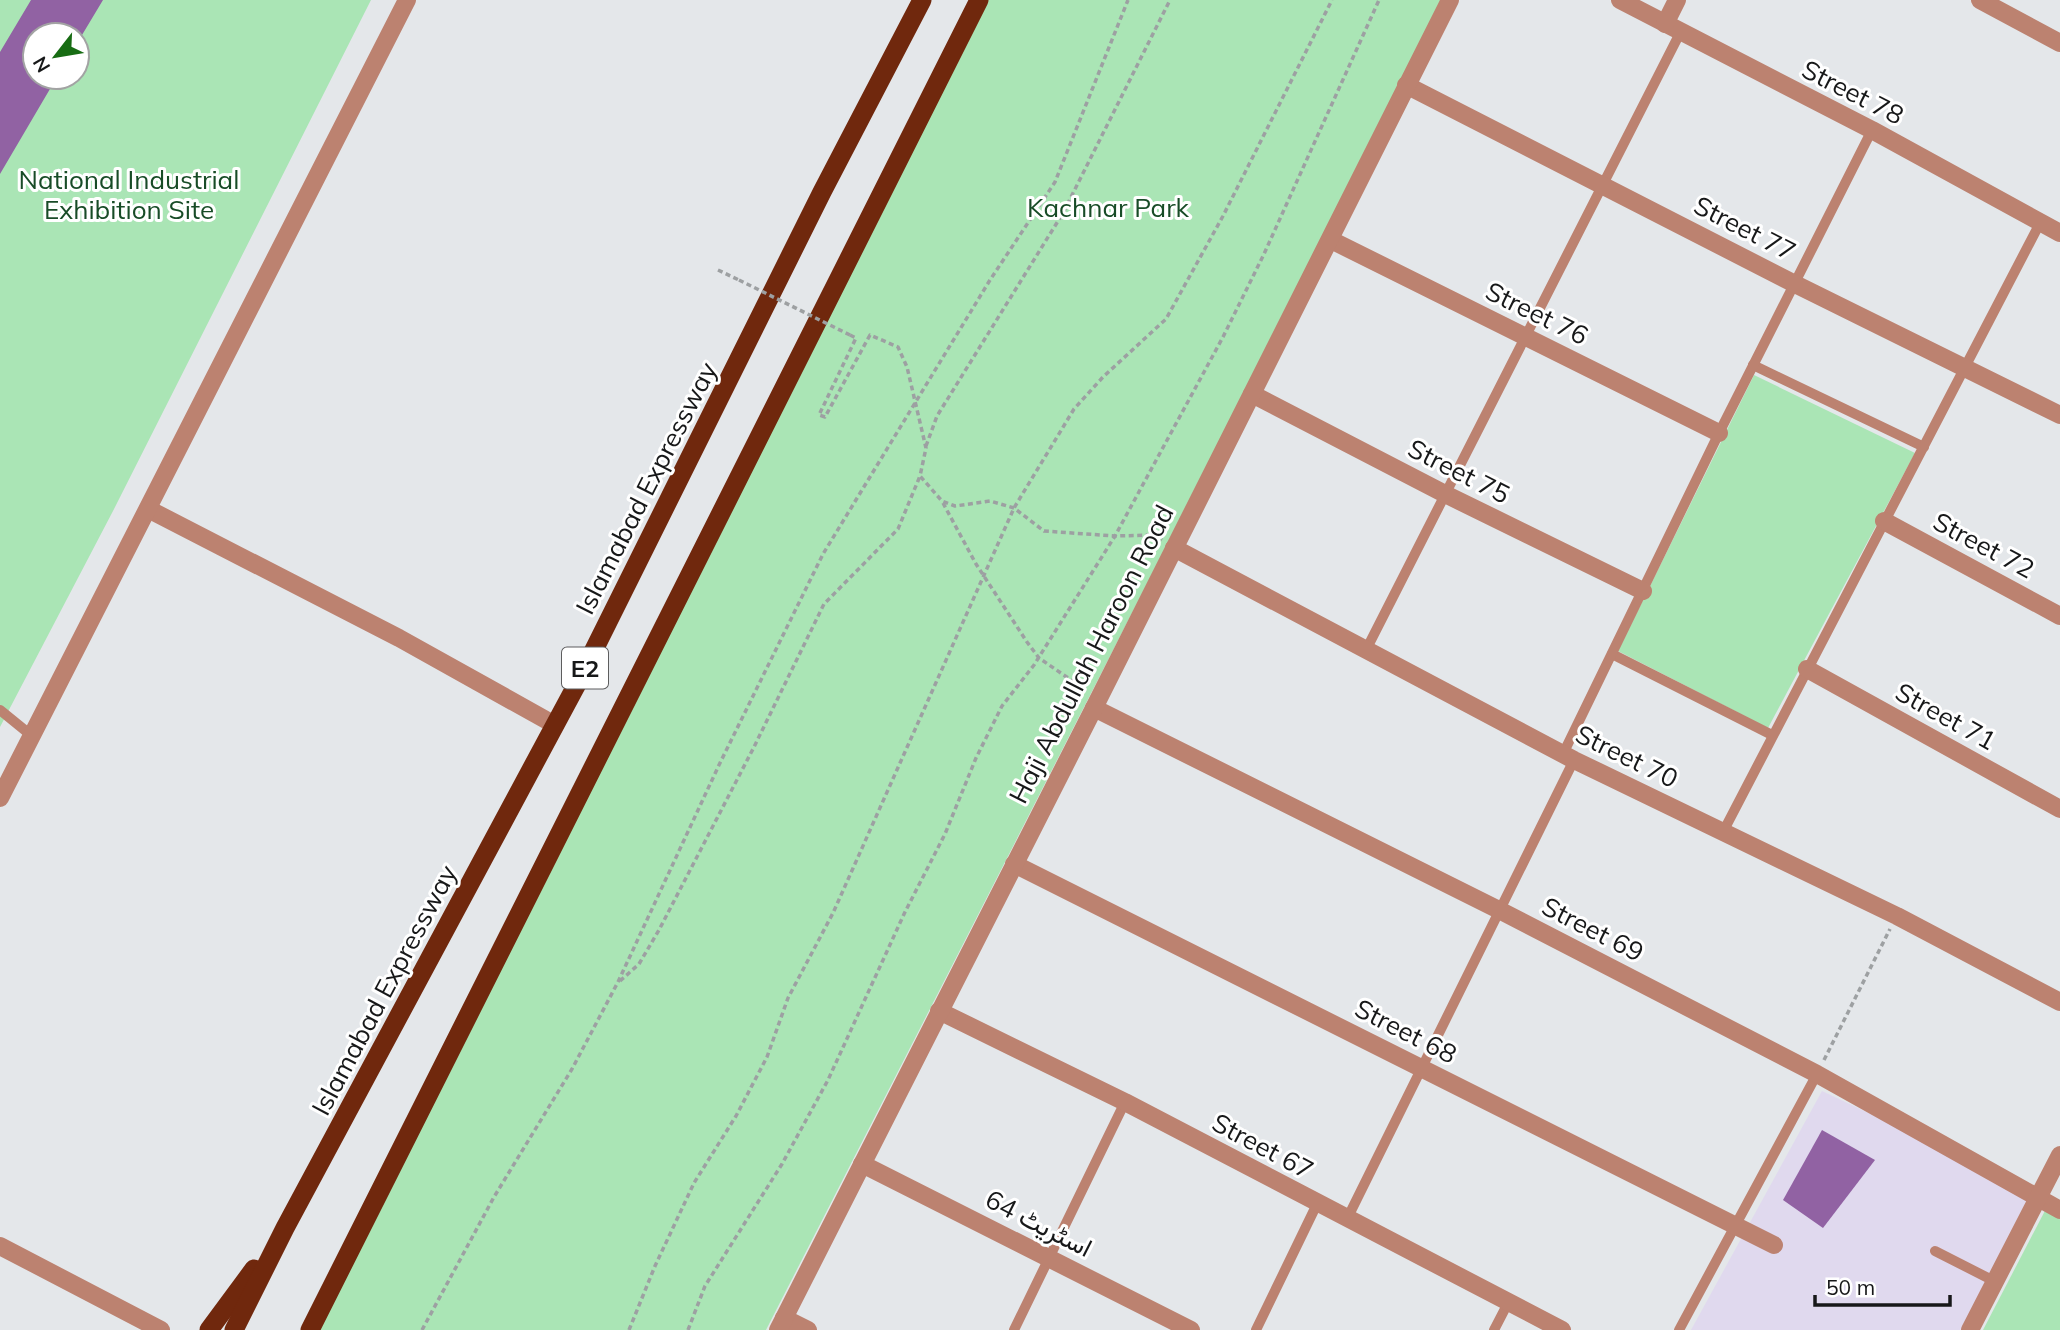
<svg xmlns="http://www.w3.org/2000/svg" width="2060" height="1330" viewBox="0 0 2060 1330" font-family="Mulish,Vazirmatn,sans-serif">
<style>
.commercial{fill:#e0d9ee}
.green{fill:#aae5b5;fill-rule:evenodd}
.building{fill:#9162a3}
.lines{fill:none;stroke-linecap:round;stroke-linejoin:round}
.path{stroke:#9da0a2;stroke-width:3.5;stroke-dasharray:5 3.5;stroke-linecap:butt}
.service{stroke:#bc8270;stroke-width:10}
.minor{stroke:#bc8270;stroke-width:18}
.tertiary{stroke:#bc8270;stroke-width:18}
.trunk{stroke:#70280d;stroke-width:19}
.path-bridge{stroke:#9da0a2;stroke-width:3.5;stroke-dasharray:5 3.5;stroke-linecap:butt}
.labels{text-anchor:middle;dominant-baseline:central;stroke-width:6;stroke-linejoin:round;paint-order:stroke}
.shield{fill:#fff;stroke:#5d5d5e;stroke-width:2}
.shield-label{font-size:24px;font-weight:bold;fill:#171819}
.street-label{font-size:26px;fill:#171819;stroke:#fff}
.park-label{font-size:26px;fill:#184c27;stroke:#fff}
</style>
<rect width="100%" height="100%" fill="#e4e7ea"/>
<path class="commercial" d="M1822 1091 2032 1190 1961 1330H1691Z"/>
<g class="green">
<path d="M0 0H371L113 511 0 727ZM35 35H77V77H35Z"/>
<path d="M982 0H1445L766 1330H319Z"/>
<path d="M1754 375 1915 453 1768 728 1618 651Z"/>
<path d="M2050 1201 2060 1206V1330H1983Z"/>
</g>
<g class="building">
<path d="M31 0H103L82 35H35V77H57L0 174V52Z"/>
<path d="M1822 1130 1875 1160 1823 1228 1783 1200Z"/>
</g>
<g class="lines">
<g class="path">
<path d="M718 270 739 280"/>
<path d="M850 335 856 338 819 415 825 417 870 335 898 347 907 367 926 448 920 476 942 501 955 506 990 501 1014 508 1044 531 1115 536 1155 535 1162 540"/>
<path d="M926 446 937 416 1063 213 1170 0"/>
<path d="M943 503 976 564 1027 642 1039 658 1071 680 1082 691"/>
<path d="M620 981 639 964 659 930 754 747 824 604 898 529 920 476"/>
<path d="M1824 1060 1890 929"/>
<path d="M422 1330 494 1197 572 1069 618 982 719 765 823 554 990 280 1055 182 1128 0"/>
<path d="M629 1330 655 1266 694 1183 736 1116 767 1057 788 998 833 913 1014 508 1074 409 1103 377 1166 319 1223 216 1332 0"/>
<path d="M688 1330 705 1286 782 1164 828 1080 905 912 945 834 976 758 1002 706 1034 665 1115 536 1223 337 1264 254 1379 0"/>
</g>
<g class="service">
<path d="M1753 365 1924 447"/>
<path d="M1366 650 1680 33"/>
<path d="M1612 654 1772 735"/>
<path d="M0 710 32 736"/>
<path d="M1563 754 1719 433 1872 130"/>
<path d="M1723 832 2040 223"/>
<path d="M1348 1217 1574 760"/>
<path d="M1935 1251 1996 1282"/>
<path d="M1014 1330 1125 1102"/>
<path d="M1256 1330 1317 1204"/>
<path d="M1494 1330 1508 1303"/>
<path d="M1679 1330 1817 1074"/>
</g>
<g class="minor">
<path d="M1620 0 1872 130 2060 233"/>
<path d="M1980 0 2060 43"/>
<path d="M1665 24 1677 0"/>
<path d="M1406 85 1795 284 2060 415"/>
<path d="M1331 240 1719 433"/>
<path d="M1252 394 1447 495 1643 591"/>
<path d="M148 509 399 638 555 725"/>
<path d="M1884 521 2060 616"/>
<path d="M1174 548 1574 760 1897 916 2060 1002"/>
<path d="M1807 669 2060 809"/>
<path d="M1094 708 1501 911 1817 1074 2060 1210"/>
<path d="M0 798 407 0"/>
<path d="M1014 864 1774 1245"/>
<path d="M939 1011 1125 1102 1562 1330"/>
<path d="M862 1164 1191 1330"/>
<path d="M0 1246 161 1330"/>
<path d="M784 1318 808 1330"/>
<path d="M1970 1330 2060 1155"/>
</g>
<path class="tertiary" d="M778 1330 1094 708 1450 0"/>
<g class="trunk">
<path d="M209 1330 254 1269"/>
<path d="M234 1330 285 1228 577 684 822 192 922 0"/>
<path d="M310 1330 979 0"/>
</g>
<path class="path-bridge" d="M739 280 850 335"/>
</g>
<g class="labels">
<rect class="shield" x="562" y="647.5" width="46" height="41" rx="5"/>
<g class="shield-label">
<text x="585" y="668">E2</text>
</g>
<g class="street-label">
<text transform="translate(1853 92) rotate(27)">Street 78</text>
<text transform="translate(1745 228) rotate(27)">Street 77</text>
<text transform="translate(1537 313) rotate(26)">Street 76</text>
<text transform="translate(1459 471) rotate(27)">Street 75</text>
<text transform="translate(646 488) rotate(-63)">Islamabad Expressway</text>
<text transform="translate(1984 545) rotate(28)">Street 72</text>
<text transform="translate(1091 654) rotate(-63)">Haji Abdullah Haroon Road</text>
<text transform="translate(1946 716) rotate(29)">Street 71</text>
<text transform="translate(1627 756) rotate(26)">Street 70</text>
<text transform="translate(1593 929) rotate(27)">Street 69</text>
<text transform="translate(384 990) rotate(-62)">Islamabad Expressway</text>
<text transform="translate(1406 1031) rotate(27)">Street 68</text>
<text transform="translate(1263 1146) rotate(28)">Street 67</text>
<text transform="translate(1039 1223) rotate(27)">اسٹریٹ 64</text>
</g>
<g class="park-label">
<text x="129" y="179">National Industrial<tspan x="129" dy="30">Exhibition Site</tspan></text>
<text x="1108" y="207">Kachnar Park</text>
</g>
</g>
<g transform="translate(56 56) rotate(239)"><circle r="33" fill="#ffffff" stroke="#a2a3a3" stroke-width="2"/>
<path d="M0-5L12 26L0 18L-12 26Z" fill="#176c13"/>
<text y="-10" font-size="19" font-weight="bold" text-anchor="middle" fill="#171819">N</text>
</g>
<path d="M1815 1295v10h135v-10" fill="none" stroke="#171819" stroke-width="3.5"/>
<text x="1826" y="1295" font-size="21" fill="#171819" stroke="#ffffff" stroke-width="5" paint-order="stroke">50 m</text>
</svg>
